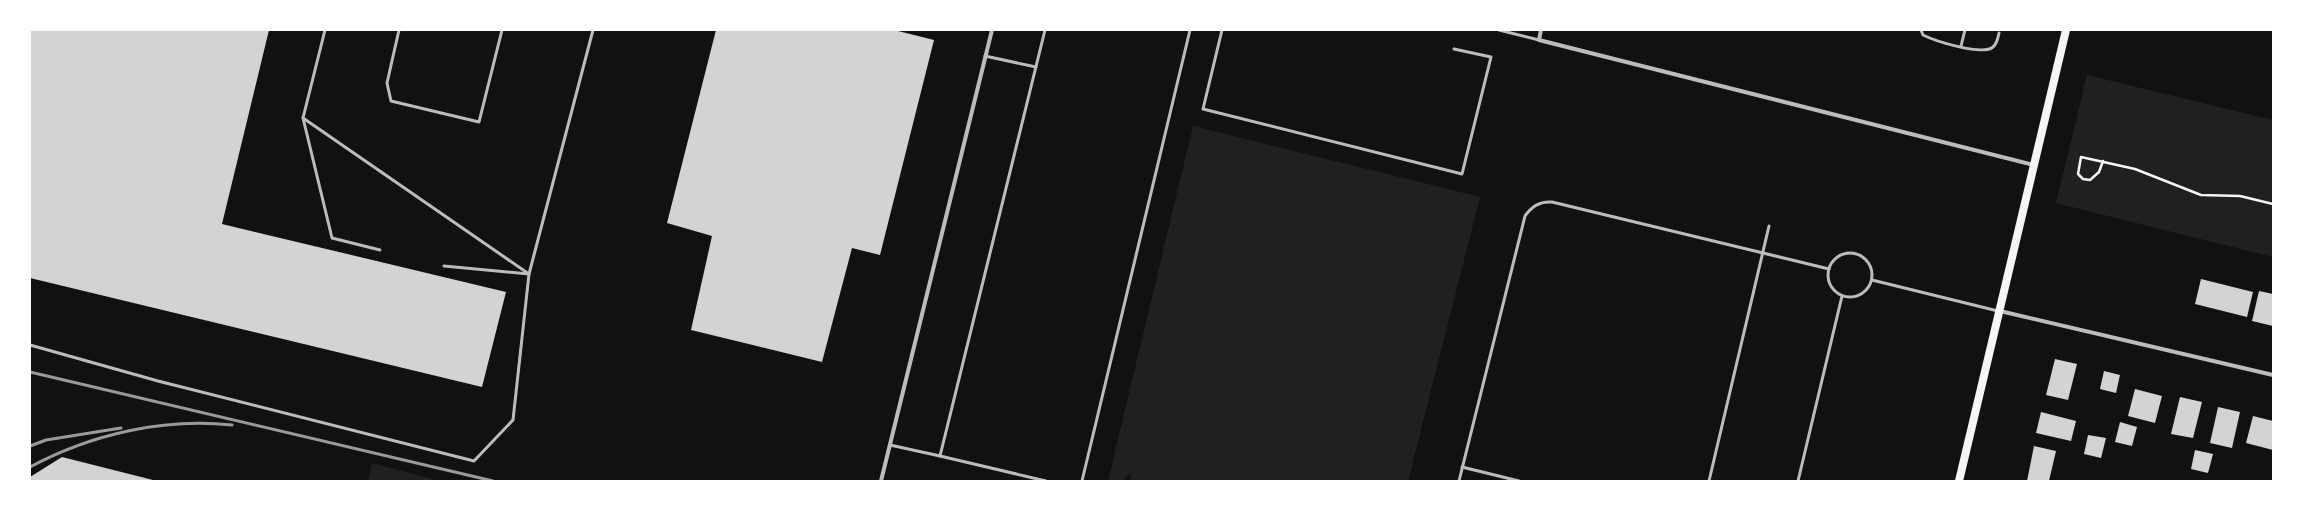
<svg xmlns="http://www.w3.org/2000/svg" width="2303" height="511" viewBox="0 0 2303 511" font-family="'Space Grotesk',sans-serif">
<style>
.green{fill:#202020}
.building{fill:#d3d3d3}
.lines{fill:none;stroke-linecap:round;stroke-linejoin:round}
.path{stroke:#f5f5f5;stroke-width:2.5}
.service{stroke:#bcbcbc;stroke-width:3}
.minor{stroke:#bcbcbc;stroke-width:4}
.secondary{stroke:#f5f5f5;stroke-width:8}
.rail{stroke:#9a9a9a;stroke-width:3}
</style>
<rect width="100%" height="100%" fill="#111"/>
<g class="green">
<path d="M2087 75 2273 120V257L2056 203Z"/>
<path d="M1193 126 1480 197 1408 481H1130L1131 472 1123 481H1108Z"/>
<path d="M372 463 440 481H368Z"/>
</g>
<g class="building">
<path d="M30 30H269L222 224 506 292 482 387 30 278Z"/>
<path d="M716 30H894L934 40 880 255 852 248 822 362 691 330 712 236 667 223Z"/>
<path d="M2201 279 2253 292 2247 317 2195 304Z"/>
<path d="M2259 291 2273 294V326L2252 321Z"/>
<path d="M2055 359 2077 364 2068 400 2046 395Z"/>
<path d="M2104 371 2120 375 2116 393 2100 389Z"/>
<path d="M2135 389 2162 396 2155 423 2128 416Z"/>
<path d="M2180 397 2202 402 2193 438 2171 434Z"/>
<path d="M2218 407 2240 412 2232 448 2210 443Z"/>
<path d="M2041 412 2076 421 2071 441 2036 433Z"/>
<path d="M2253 416 2273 421V450L2246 443Z"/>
<path d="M2120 422 2137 427 2132 446 2115 442Z"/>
<path d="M2088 435 2106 438 2101 458 2084 454Z"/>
<path d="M2034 446 2056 451 2049 481H2027Z"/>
<path d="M2195 450 2213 454 2208 473 2191 469Z"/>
<path d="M62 457 153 480V481H30V477Z"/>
</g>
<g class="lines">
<path class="path" d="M2103 161 2099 172 2090 180 2083 179 2078 174 2081 157 2135 169 2201 195 2240 196 2273 204"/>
<g class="service">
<path d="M399 30 387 83 391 101 479 122 502 30"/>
<path d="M1045 30 940 456 1046 481"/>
<path d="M1222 30 1203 109 1462 174 1491 57 1454 49"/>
<path d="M1499 30 1539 40"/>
<path d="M1921 30 1923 35C1935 41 1982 56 1993 47 1997 44 1998 38 1999 33"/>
<path d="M1961 46 1965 30"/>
<path d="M985 56 1036 67"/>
<path d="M303 118 332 238 380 250"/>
<circle cx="1850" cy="275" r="22"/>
<path d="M444 266 529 274 593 30"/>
<path d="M1872 280 1998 311"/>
<path d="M30 345 158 381 474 461 513 420 529 274 303 118 325 30"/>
<path d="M890 445 940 456"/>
<path d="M1462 467 1519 481"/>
<path d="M1082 481 1190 30"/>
<path d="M1459 481 1525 216C1531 207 1540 201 1552 202L1829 269"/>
<path d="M1709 481 1769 226"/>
<path d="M1798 481 1842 296"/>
</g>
<g class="minor">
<path d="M1541 30 1539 40 2034 165"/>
<path d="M2000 311 2273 375"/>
<path d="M881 481 992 30"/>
</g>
<path class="secondary" d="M1959 481 2066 30"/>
<g class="rail">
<path d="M30 372 493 481"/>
<path d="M30 446 46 440 121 428"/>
<path d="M30 467C92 434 162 418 232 425"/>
</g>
</g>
<rect width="2303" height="511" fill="none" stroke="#ffffff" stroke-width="62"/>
</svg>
